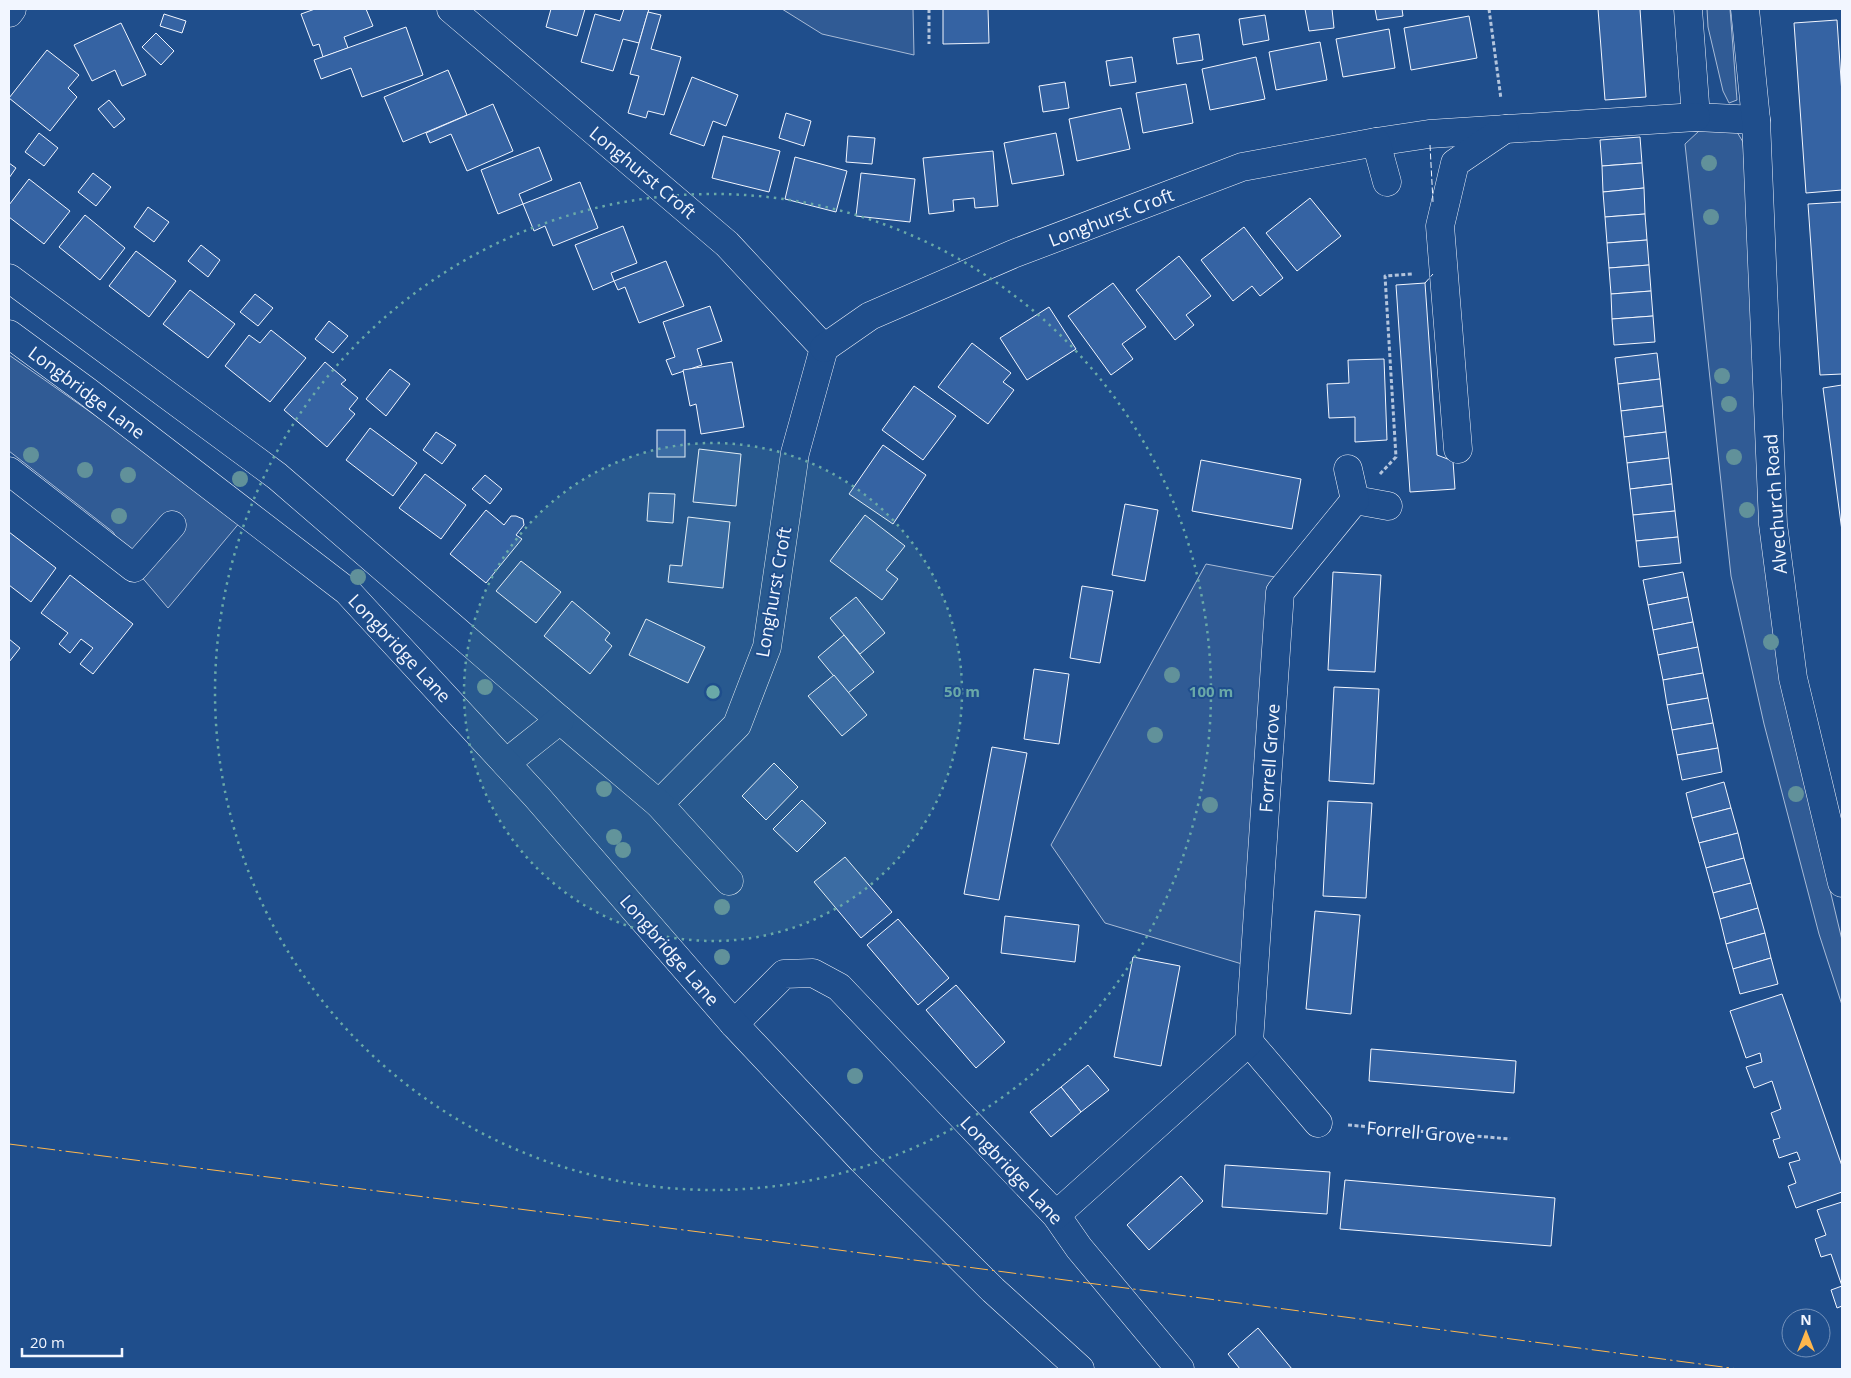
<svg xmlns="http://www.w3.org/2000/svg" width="1851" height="1378" viewBox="0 0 1851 1378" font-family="'Open Sans',sans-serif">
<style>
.built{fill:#305b95;stroke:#a8bbd7}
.building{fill:#3563a3;stroke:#f2f6ff}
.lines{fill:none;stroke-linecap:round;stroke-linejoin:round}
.minor-casing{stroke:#f2f6ff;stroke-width:29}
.major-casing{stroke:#f2f6ff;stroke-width:29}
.path{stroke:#b3c4dc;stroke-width:3;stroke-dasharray:4 2.5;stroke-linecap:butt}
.minor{stroke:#1f4e8c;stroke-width:28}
.major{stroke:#1f4e8c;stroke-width:28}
.fence{stroke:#f2f6ff;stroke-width:1;stroke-dasharray:6 2.5;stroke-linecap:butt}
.power{stroke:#ffb74d;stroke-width:1;stroke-dasharray:18 4 2.5 4;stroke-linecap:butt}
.tree{fill:#61919a}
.ring{fill:none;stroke:#6aa9a8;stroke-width:2.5;stroke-dasharray:2.5 5}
.labels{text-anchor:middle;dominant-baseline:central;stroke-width:4;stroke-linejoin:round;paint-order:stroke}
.street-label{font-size:18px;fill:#f2f6ff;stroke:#1f4e8c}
.centre{fill:#6aa9a8;stroke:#1f4e8c;stroke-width:2.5}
.ring-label{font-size:15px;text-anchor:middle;font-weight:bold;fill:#6aa9a8;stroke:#1f4e8c;stroke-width:4;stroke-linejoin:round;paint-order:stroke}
</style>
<rect width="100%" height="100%" fill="#1f4e8c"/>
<g class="built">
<path d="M782 9H913L914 55 822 34Z"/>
<path d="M1707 9H1730L1737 100 1729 103 1723 91 1708 27Z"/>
<path d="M1699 131 1737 132 1743 142 1763 442 1804 781 1842 940V1005L1819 934 1764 724 1731 576 1685 144Z"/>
<path d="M9 355 166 465 241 521 168 608 134 568 113 532 9 451Z"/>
<path d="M1206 564 1280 578 1242 964 1105 923 1051 845Z"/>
</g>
<g class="building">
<path d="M315 9H366L373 26 344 37 348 48 323 57 319 44 313 46 301 14Z"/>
<path d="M551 9H585L577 36 546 27Z"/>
<path d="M624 9H649L639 43 623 39 613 71 581 62 595 14 620 21Z"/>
<path d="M943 9H988L989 43 943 44Z"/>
<path d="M1305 9H1332L1334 28 1309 31Z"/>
<path d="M1375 9H1402L1403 16 1377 20Z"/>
<path d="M1598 9H1640L1646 97 1605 100Z"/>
<path d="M648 12 661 15 651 49 681 57 664 115 648 111 646 118 628 113 639 76 630 74Z"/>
<path d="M164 14 186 21 182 33 160 26Z"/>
<path d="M1265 15 1269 40 1243 45 1239 19Z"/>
<path d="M1469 16 1477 58 1411 70 1404 28Z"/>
<path d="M1837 20 1842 94V190L1806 193 1794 23Z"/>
<path d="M121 23 146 75 122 86 115 70 92 81 74 45Z"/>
<path d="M406 27 423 75 362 97 351 68 321 79 314 60Z"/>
<path d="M1389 29 1395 68 1343 77 1336 39Z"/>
<path d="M156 33 174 51 161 65 142 47Z"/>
<path d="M1199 34 1203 60 1177 64 1173 38Z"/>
<path d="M1320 42 1327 80 1276 90 1269 52Z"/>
<path d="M47 50 79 75 68 88 77 97 50 131 9 98Z"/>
<path d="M1132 57 1136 82 1110 86 1106 61Z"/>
<path d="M1256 57 1265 99 1210 110 1202 69Z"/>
<path d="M448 70 467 115 403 142 384 97Z"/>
<path d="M692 77 738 95 726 126 713 121 704 146 670 134Z"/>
<path d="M1065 82 1069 108 1043 112 1039 86Z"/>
<path d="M1186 84 1193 123 1143 133 1136 93Z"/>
<path d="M109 100 125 119 114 128 98 109Z"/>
<path d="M493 104 513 151 467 171 451 134 430 143 426 133Z"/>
<path d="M1121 108 1130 149 1077 161 1069 119Z"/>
<path d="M786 113 811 121 804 146 779 138Z"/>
<path d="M39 133 58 148 44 166 25 152Z"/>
<path d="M1056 133 1064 175 1012 184 1004 143Z"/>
<path d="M723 136 780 151 769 192 712 178Z"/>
<path d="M848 136 875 138 872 164 846 162Z"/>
<path d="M1640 137 1642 163 1602 166 1600 140Z"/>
<path d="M539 147 552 180 519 194 523 204 498 214 481 170Z"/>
<path d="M993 151 998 206 975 208 974 198 953 200 954 211 929 214 923 158Z"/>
<path d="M795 157 847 171 836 212 785 199Z"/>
<path d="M9 163 16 168 9 178Z"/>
<path d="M1642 163 1644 188 1603 192 1602 166Z"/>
<path d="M93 173 111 187 96 206 78 192Z"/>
<path d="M861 173 915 179 910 222 856 216Z"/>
<path d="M29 179 70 211 44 244 9 217V205Z"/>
<path d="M580 182 598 228 553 246 545 226 534 231 523 204Z"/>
<path d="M1644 188 1645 214 1605 217 1603 192Z"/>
<path d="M1310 198 1341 236 1297 271 1266 233Z"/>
<path d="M1842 202V374L1820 375 1808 204Z"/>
<path d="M148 207 169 222 154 242 134 227Z"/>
<path d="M1645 214 1647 240 1607 243 1605 217Z"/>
<path d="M85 215 125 248 100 280 59 247Z"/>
<path d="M623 226 637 263 611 273 614 281 593 290 575 245Z"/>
<path d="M1244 227 1283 278 1260 296 1252 286 1233 301 1201 260Z"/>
<path d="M1647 240 1649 265 1609 268 1607 243Z"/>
<path d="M201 245 220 260 208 277 188 261Z"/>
<path d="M136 251 176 281 149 317 109 286Z"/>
<path d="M1179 256 1211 296 1186 315 1194 325 1175 340 1136 290Z"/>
<path d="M666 261 684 306 639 323 625 287 618 290 614 281Z"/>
<path d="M1649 265 1651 291 1611 294 1609 268Z"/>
<path d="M1113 283 1146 327 1122 344 1133 359 1111 375 1068 316Z"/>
<path d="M1425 283 1437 455 1453 461 1455 489 1410 492 1396 285Z"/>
<path d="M190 290 235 324 208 358 163 324Z"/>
<path d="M1651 291 1653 316 1612 319 1611 294Z"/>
<path d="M255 294 273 308 258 326 240 312Z"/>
<path d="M710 306 722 341 697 349 702 365 672 375 666 360 675 357 663 322Z"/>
<path d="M1049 307 1076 349 1027 380 1000 338Z"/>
<path d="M1653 316 1655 342 1614 345 1612 319Z"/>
<path d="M329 321 348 336 333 353 315 339Z"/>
<path d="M271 330 306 358 270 402 225 366 249 335 260 343Z"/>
<path d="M972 343 1011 373 1003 382 1014 390 988 424 938 387Z"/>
<path d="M1657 353 1660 379 1618 384 1615 358Z"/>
<path d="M1384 359 1387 440 1355 442V417L1329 418 1327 384 1349 383 1348 360Z"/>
<path d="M325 362 346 380 341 384 358 398 349 409 355 414 327 447 284 410Z"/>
<path d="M732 362 744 427 701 434 696 404 690 406 683 370Z"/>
<path d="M390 369 410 384 386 416 366 399Z"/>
<path d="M1660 379 1663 406 1621 411 1618 384Z"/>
<path d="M1842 385V531L1823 388Z"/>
<path d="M914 386 956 416 923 460 882 430Z"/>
<path d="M1663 406 1666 432 1624 437 1621 411Z"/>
<path d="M370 428 417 463 393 496 346 460Z"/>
<rect x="657" y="430" width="28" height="27"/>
<path d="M436 432 456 445 442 464 423 450Z"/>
<path d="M1666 432 1669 458 1627 463 1624 437Z"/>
<path d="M883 445 926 475 893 524 849 494Z"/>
<path d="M699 449 741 454 736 506 693 502Z"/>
<path d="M1669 458 1672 484 1630 489 1627 463Z"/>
<path d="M1201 460 1301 479 1292 529 1192 511Z"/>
<path d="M425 474 466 505 441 539 399 508Z"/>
<path d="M485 475 502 489 490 504 472 489Z"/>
<path d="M1672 484 1675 511 1633 515 1630 489Z"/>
<path d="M649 493 675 494 673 523 647 521Z"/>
<path d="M1125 504 1158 510 1145 581 1112 575Z"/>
<path d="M486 510 504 525 511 516H516L523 519 524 525 516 535 522 539 486 583 450 554Z"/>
<path d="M1675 511 1678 537 1636 541 1633 515Z"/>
<path d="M865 515 905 546 886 570 898 579 882 600 830 561Z"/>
<path d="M688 517 730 522 723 588 668 582 670 565 682 566Z"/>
<path d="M9 532 56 568 31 602 9 585Z"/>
<path d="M1678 537 1681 563 1639 567 1636 541Z"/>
<path d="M521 561 561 592 536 623 496 591Z"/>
<path d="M1333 572 1381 575 1375 672 1328 670Z"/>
<path d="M1683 572 1688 597 1648 605 1643 580Z"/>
<path d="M70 575 133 624 93 674 80 664 93 648 81 639 70 653 59 644 68 633 41 613Z"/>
<path d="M1082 586 1113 591 1100 663 1070 658Z"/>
<path d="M856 597 885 633 860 654 830 618Z"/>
<path d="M1688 597 1693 622 1653 630 1648 605Z"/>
<path d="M572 601 610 633 605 640 612 646 590 674 544 636Z"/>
<path d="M646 619 705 647 688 683 629 655Z"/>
<path d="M1693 622 1698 647 1658 655 1653 630Z"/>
<path d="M844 635 874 672 848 693 818 657Z"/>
<path d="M9 639 20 648 9 662Z"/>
<path d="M1698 647 1703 673 1663 680 1658 655Z"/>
<path d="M1034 669 1069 674 1059 744 1024 739Z"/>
<path d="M1703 673 1708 698 1667 705 1663 680Z"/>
<path d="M834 675 867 715 842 736 808 696Z"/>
<path d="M1334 687 1379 689 1374 784 1329 781Z"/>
<path d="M1708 698 1713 723 1672 730 1667 705Z"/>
<path d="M1713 723 1718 748 1677 755 1672 730Z"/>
<path d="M992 747 1027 753 999 900 964 894Z"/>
<path d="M1718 748 1722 772 1682 780 1677 755Z"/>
<path d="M774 763 798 787 766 820 742 796Z"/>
<path d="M1724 782 1731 808 1692 818 1686 793Z"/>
<path d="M802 800 826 823 797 852 773 829Z"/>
<path d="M1328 801 1372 803 1366 898 1323 896Z"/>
<path d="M1731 808 1738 833 1699 843 1692 818Z"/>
<path d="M1738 833 1744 858 1706 868 1699 843Z"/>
<path d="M845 857 892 912 861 938 814 882Z"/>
<path d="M1744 858 1751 883 1713 893 1706 868Z"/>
<path d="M1751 883 1758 908 1720 919 1713 893Z"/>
<path d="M1758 908 1765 933 1726 944 1720 919Z"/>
<path d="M1315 911 1360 915 1351 1014 1306 1009Z"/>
<path d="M1005 916 1079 925 1075 962 1001 953Z"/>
<path d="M898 919 949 978 918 1005 867 945Z"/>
<path d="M1765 933 1771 958 1733 969 1726 944Z"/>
<path d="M1133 957 1180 966 1161 1066 1114 1057Z"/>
<path d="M1771 958 1778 984 1740 994 1733 969Z"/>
<path d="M956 985 1005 1042 976 1068 926 1010Z"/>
<path d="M1782 994 1842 1166V1192L1796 1208 1788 1186 1796 1183 1789 1163 1800 1160 1797 1152 1779 1158 1773 1140 1780 1138 1771 1113 1781 1109 1772 1081 1754 1088 1746 1067 1762 1062 1760 1053 1746 1058 1730 1011Z"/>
<path d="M1371 1049 1516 1061 1514 1093 1369 1081Z"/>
<path d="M1088 1065 1109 1090 1081 1112 1061 1087Z"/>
<path d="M1061 1087 1081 1112 1051 1137 1030 1112Z"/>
<path d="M1225 1165 1330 1172 1327 1214 1222 1207Z"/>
<path d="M1181 1176 1203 1201 1149 1250 1127 1225Z"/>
<path d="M1345 1180 1555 1198 1551 1246 1340 1229Z"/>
<path d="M1842 1202V1306L1837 1308 1831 1290 1842 1286 1831 1254 1821 1257 1815 1239 1826 1235 1817 1210Z"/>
<path d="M1258 1328 1292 1369H1240L1228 1354Z"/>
</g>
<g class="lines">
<g class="minor-casing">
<g id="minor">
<path d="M451 9 727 244 824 348 795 453 767 647 737 725 659 804"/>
<path d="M1688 9 1696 117 1756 120"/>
<path d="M1745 9 1756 120 1773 524 1793 678 1842 883"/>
<path d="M9 13 12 9"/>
<path d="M1376 142 1429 134 1696 117"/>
<path d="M9 278 277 476 560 720 659 804 729 881"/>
<path d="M824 348 870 316 1013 254 1242 167 1376 142 1387 182"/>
<path d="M1458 449 1440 226 1455 163 1505 129"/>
<path d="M9 471 134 568 172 525"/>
<path d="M1355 500 1388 506"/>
<path d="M506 763 560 720"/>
<path d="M734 1024 784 974 813 973 839 987 1056 1215 1079 1248 1180 1369"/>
<path d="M1249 1042 1318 1123"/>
<path d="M1056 1215 1249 1042 1280 592 1355 500 1348 469"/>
</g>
</g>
<g class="major-casing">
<path id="major" d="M9 334 88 392 347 591 537 797 734 1024 862 1160 993 1290 1080 1369"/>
</g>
<g class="path">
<path d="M929 9V44"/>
<path d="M1489 9 1501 99"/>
<path d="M1380 474 1396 457 1385 276 1412 274"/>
<path d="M1348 1125 1510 1139"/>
</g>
<use href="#minor" class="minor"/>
<use href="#major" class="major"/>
<g class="fence">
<path d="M1430 145 1433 202"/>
<path d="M1425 283 1433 274"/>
</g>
<path class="power" d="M9 1144 778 1242 1738 1369"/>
</g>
<g class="tree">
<circle cx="1709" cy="163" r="8"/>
<circle cx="1711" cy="217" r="8"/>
<circle cx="1722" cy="376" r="8"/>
<circle cx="1729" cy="404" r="8"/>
<circle cx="31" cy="455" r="8"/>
<circle cx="1734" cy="457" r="8"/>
<circle cx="85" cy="470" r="8"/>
<circle cx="128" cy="475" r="8"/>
<circle cx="240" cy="479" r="8"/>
<circle cx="1747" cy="510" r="8"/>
<circle cx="119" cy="516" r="8"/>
<circle cx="358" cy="577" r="8"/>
<circle cx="1771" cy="642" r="8"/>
<circle cx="1172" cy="675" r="8"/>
<circle cx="485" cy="687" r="8"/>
<circle cx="1155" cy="735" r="8"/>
<circle cx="604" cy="789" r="8"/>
<circle cx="1796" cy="794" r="8"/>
<circle cx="1210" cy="805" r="8"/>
<circle cx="614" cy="837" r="8"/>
<circle cx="623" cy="850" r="8"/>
<circle cx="722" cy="907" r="8"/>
<circle cx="722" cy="957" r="8"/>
<circle cx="855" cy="1076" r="8"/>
</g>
<circle cx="713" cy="692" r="249" fill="#6aa9a8" fill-opacity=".12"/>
<g class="ring">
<circle cx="713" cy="692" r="249"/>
<circle cx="713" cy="692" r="498"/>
</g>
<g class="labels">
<g class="street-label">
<text transform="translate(643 172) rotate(40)">Longhurst Croft</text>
<text transform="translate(1111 217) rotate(-21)">Longhurst Croft</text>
<text transform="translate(87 392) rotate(37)">Longbridge Lane</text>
<text transform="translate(1775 504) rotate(-94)">Alvechurch Road</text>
<text transform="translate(773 592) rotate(-80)">Longhurst Croft</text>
<text transform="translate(400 648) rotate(47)">Longbridge Lane</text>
<text transform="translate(1269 758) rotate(-86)">Forrell Grove</text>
<text transform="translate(670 950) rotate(49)">Longbridge Lane</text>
<text transform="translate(1421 1132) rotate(5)">Forrell Grove</text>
<text transform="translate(1012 1170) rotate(47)">Longbridge Lane</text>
</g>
</g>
<circle cx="713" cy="692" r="8" class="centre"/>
<g class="ring-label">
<text x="962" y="697">50 m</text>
<text x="1211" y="697">100 m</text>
</g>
<rect width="1851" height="1378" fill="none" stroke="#f2f6ff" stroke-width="20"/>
<g transform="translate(1806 1333)"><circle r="24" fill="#1f4e8c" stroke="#7391ba"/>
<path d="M0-4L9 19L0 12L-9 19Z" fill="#ffb74d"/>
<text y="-8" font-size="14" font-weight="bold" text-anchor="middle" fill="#f2f6ff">N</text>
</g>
<path d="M22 1348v8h100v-8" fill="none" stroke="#f2f6ff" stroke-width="2.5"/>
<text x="30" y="1348" font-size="15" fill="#f2f6ff" stroke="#1f4e8c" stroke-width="4" paint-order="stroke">20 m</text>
</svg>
